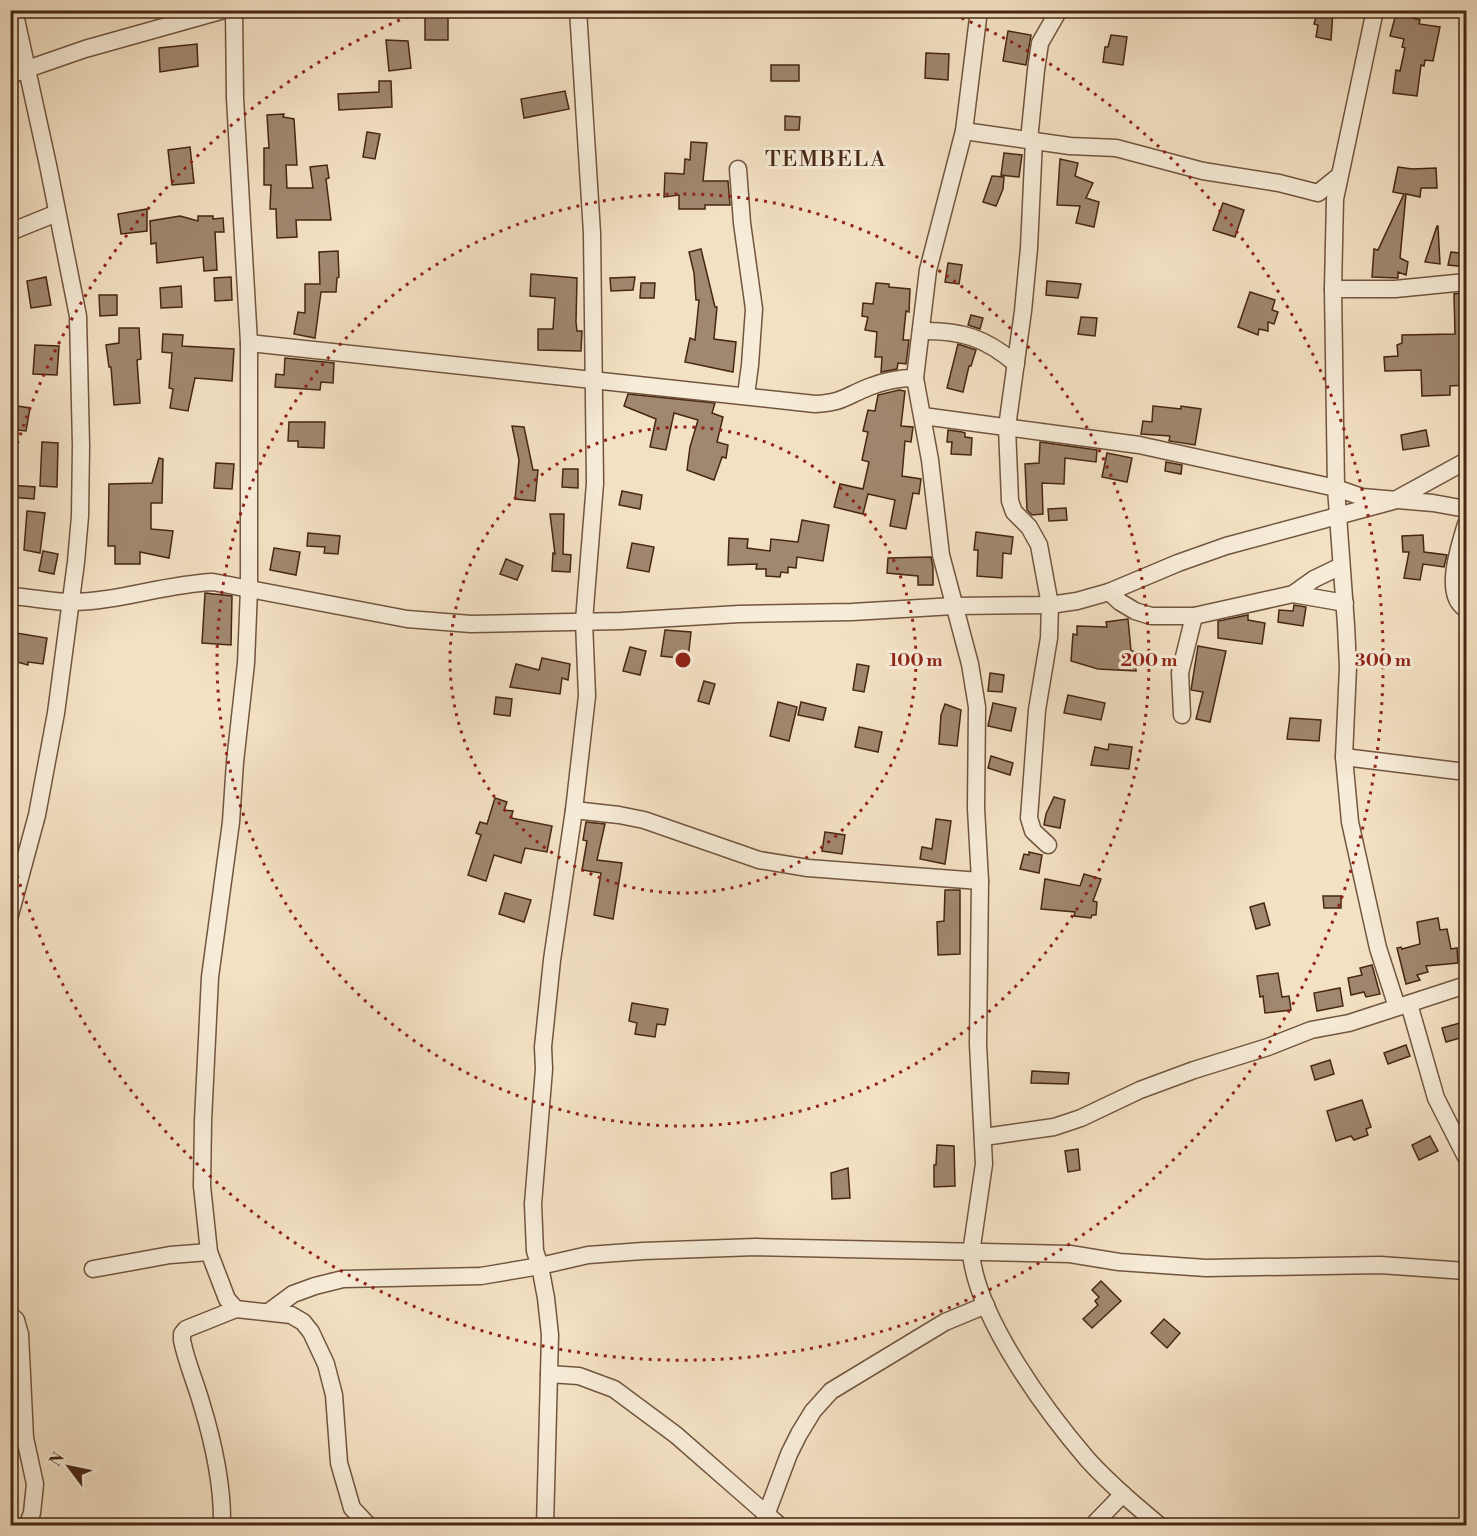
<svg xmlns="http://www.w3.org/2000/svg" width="1477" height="1536" viewBox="0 0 1477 1536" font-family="'Libre Bodoni',serif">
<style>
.building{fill:#a0876f;stroke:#472613;stroke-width:1.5}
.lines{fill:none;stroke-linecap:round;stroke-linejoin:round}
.minor-casing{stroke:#72553f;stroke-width:19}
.minor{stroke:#f7ecd8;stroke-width:16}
.ring{fill:none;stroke:#8f2418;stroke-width:3;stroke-dasharray:3 6}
.labels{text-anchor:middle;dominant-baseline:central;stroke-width:6;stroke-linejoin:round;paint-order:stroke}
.quarter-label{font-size:22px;letter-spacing:1.5px;fill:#472613;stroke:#f7ecd8}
.centre{fill:#8f2418;stroke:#f7ecd8;stroke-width:3}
.ring-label{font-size:18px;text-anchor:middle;font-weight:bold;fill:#8f2418;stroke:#f7ecd8;stroke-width:6;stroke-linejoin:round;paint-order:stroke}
</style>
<rect width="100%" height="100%" fill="#f3e1c3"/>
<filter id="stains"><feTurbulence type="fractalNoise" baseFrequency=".00333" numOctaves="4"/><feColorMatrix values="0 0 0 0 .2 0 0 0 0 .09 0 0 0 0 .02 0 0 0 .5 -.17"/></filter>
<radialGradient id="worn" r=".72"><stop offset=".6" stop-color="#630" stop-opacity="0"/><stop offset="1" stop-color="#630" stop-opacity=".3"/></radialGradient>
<g class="building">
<rect x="425" y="10" width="23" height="30"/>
<path d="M1318 10H1333L1331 40 1316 37 1318 25 1314 24Z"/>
<path d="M1396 14 1420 20 1419 24 1440 27 1433 61 1425 60 1424 66 1421 65 1417 96 1393 93 1396 70 1400 71 1405 48 1402 47 1404 39 1390 36Z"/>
<path d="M1008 31 1031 35 1026 65 1003 61Z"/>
<path d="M1111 35 1127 37 1123 65 1103 62 1105 47H1108Z"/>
<path d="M386 40 408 41 411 68 389 71Z"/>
<path d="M197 44 198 66 160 72 159 48Z"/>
<path d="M926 53 949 54 948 80 925 78Z"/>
<rect x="771" y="65" width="28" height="16"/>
<path d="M379 81H391L392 107 339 110 338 94 379 92Z"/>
<path d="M565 91 569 109 524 118 521 99Z"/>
<path d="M284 114 283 117 294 119 297 165H286L287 188H313L310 167 327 165 329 178 326 179 331 220H296L297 237 277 238 276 209H270L271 185H264V148H269L267 115Z"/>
<path d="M785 116 800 117 799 130H785Z"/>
<path d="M367 132 380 134 375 159 363 157Z"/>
<path d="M691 142 707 143 703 181H728L730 205H705V209H679V195L664 197 665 173 684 174 685 159 690 160Z"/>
<path d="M190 147 194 183 172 185 168 150Z"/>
<path d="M1004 153 1022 155 1019 177 1001 175Z"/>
<path d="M1060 159 1078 163 1075 176 1093 183 1086 198 1099 202 1094 227 1076 223 1080 206 1057 205Z"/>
<path d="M1398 167 1412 169 1436 168 1437 188H1421L1420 197 1406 194 1400 258 1408 262 1406 275 1398 272V278L1372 277 1374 249 1378 250 1404 194 1393 192Z"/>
<path d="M992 176 1004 177 1003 189 996 206 983 202Z"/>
<path d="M1223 203 1244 210 1235 237 1213 230Z"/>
<path d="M147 209V231L121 234 118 214Z"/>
<path d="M180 216 198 221V216H213V219L223 218 224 232H215L217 270 204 271 203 257 157 263 156 243 151 244 150 221Z"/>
<path d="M1437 226H1438L1440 264 1425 262Z"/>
<path d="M701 249 715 307H717L714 339 736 342 733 372 685 362 690 338 695 340 699 300H696L694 273 689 252Z"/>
<path d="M338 251 339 277 337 278 336 292H321L315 338 294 334 298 312 305 313V284H320L319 252Z"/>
<path d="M1451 252 1467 254V267L1448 265Z"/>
<path d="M948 263 962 265 959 284 945 282Z"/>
<path d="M531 274 577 278 576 322 577 331H582L581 351 538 350V329H553L555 298 530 296Z"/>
<path d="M46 277 51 305 31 308 27 281Z"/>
<path d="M231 277 232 300 215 301 214 278Z"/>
<path d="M635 277 633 290 611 291 610 278Z"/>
<path d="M1047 281 1081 284 1078 298 1046 295Z"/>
<path d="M641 283H655L654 298H640Z"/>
<path d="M876 283 889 284V287L910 289 909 312 906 311 903 340H909L906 364 898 363 897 369 881 372 882 357H875L877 332 865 330 868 317 862 316 863 303 873 304Z"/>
<path d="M181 286 182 307 161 308 160 288Z"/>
<path d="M1250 292 1275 300 1272 310 1278 312 1274 324 1268 322V331L1259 329 1258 335 1238 327Z"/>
<path d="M1467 292V385L1450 386V395L1422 396 1421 370 1385 371 1384 357 1398 356 1397 345 1402 343V335L1455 334 1454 294Z"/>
<path d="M99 295H117V315L100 316Z"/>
<path d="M971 315 983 318 980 329 968 325Z"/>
<path d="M1081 317 1097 318 1095 336 1078 334Z"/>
<path d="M119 328H139L141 359 137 360 140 403 114 405 111 367H109L106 345 119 343Z"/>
<path d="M163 334 183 335 182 346 234 349 232 381 195 378 188 411 170 408 173 389 169 388 172 353 162 352Z"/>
<path d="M958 344 976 350 971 366H969L963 392 947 388Z"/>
<path d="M35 345 59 346 57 375 33 374Z"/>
<path d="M285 358 334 363 333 383 321 382 320 390 275 387 276 374 284 375Z"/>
<path d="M899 390 905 391 901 426 913 427 911 442 905 441 902 476 921 479 919 494 913 493 906 529 890 526 895 500 868 494 863 514 834 507 840 484 863 489 869 462 862 460 868 432 863 431 868 410 875 411 878 395Z"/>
<path d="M628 394 715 403 712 413 723 417 717 442 728 445 726 458 722 457 714 480 687 470 690 447 698 420 674 413 666 450 650 447 656 419 624 406Z"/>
<path d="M10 405 30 408 26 431 10 429Z"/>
<path d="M1153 406 1181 409V406L1201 409 1195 445 1169 441 1170 436 1141 434 1143 421 1152 422Z"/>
<path d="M289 422H325L324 448 298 447V441H288Z"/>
<path d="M512 426 524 427 533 470H538L535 501 515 499 519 460Z"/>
<path d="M948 430 962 432 965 433V437L972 438 971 455 951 454 952 442H947Z"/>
<path d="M1426 430 1429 446 1403 450 1401 435Z"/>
<path d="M42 442 58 443 57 487 40 486Z"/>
<path d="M1040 442 1097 450 1096 462 1065 458 1064 484 1042 483 1043 514 1032 515 1027 510 1025 464 1039 463Z"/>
<path d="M1107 453 1132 458 1127 482 1102 477Z"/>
<path d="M159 458 163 459 162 503H151V529L173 531 169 558 140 552V564H115V546H108L109 484 152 483Z"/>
<path d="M1166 462 1182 465 1181 474 1165 471Z"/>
<path d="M216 463 234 464 232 489 214 488Z"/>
<path d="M563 469H578V488L562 487Z"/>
<path d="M10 485 35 487 34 499 10 497Z"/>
<path d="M622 491 642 495 640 509 619 505Z"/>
<path d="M1066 508 1067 520 1049 521 1048 509Z"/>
<path d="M27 511 45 513 40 553 24 550Z"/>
<path d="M550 514H564L563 554 571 555 570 572 552 571 553 553 555 554Z"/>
<path d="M802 520 829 525 823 561 797 557 796 568 788 567V573L781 572 780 577 766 576V569H756L757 564 728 565 729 538 748 539 747 548 770 551 771 539 798 542Z"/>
<path d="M976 532 1013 537 1011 554 1003 553 1002 578 977 576 978 550H974Z"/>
<path d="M308 533 340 536 338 554 324 553 325 547 307 546Z"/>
<path d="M1423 535 1424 552 1447 555 1444 567 1423 564 1420 580 1404 578 1409 552H1403L1402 536Z"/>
<path d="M632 543 654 547 649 572 627 568Z"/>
<path d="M274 548 300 552 296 575 270 570Z"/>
<path d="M43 551 58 554 54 574 39 571Z"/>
<path d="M931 557 933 567V585H918V576L887 573 888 558Z"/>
<path d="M506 559 523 566 517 580 500 574Z"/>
<path d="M205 593 232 596 231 645 202 643Z"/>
<path d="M1294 605 1306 607 1303 626 1278 622 1279 610 1293 611Z"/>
<path d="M1248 615V620L1265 623 1262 644 1218 638V621Z"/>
<path d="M1128 619 1131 651H1133L1132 659H1136V671L1098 669 1071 661 1073 634 1077 635V626L1107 627 1106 622Z"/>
<path d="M665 630 691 632 688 659 661 656Z"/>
<path d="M10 632 47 638 43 664 28 662V665L10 660Z"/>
<path d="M1198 646 1226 651 1210 722 1196 719 1203 692 1191 690Z"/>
<path d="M630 647 646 651 640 675 623 671Z"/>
<path d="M542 658 570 664 568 680 562 678 560 694 510 687 516 664 539 670Z"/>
<path d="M857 664 869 666 864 692 853 690Z"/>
<path d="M990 673 1004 675 1002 692 988 691Z"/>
<path d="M704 681 715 684 709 704 698 701Z"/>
<path d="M1068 695 1105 703 1101 720 1064 713Z"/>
<path d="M496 697 512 699 510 716 494 714Z"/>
<path d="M778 702 797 707 789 741 770 736Z"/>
<path d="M801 702 826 708 823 720 798 715Z"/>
<path d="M993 703 1016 708 1011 731 988 726Z"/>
<path d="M945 704 961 710 957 746 939 744 941 715Z"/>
<path d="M1290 718 1321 720 1319 741 1287 739Z"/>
<path d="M859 727 882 732 878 752 855 747Z"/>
<path d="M1109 744 1132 747 1129 769 1091 765 1095 747 1108 750Z"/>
<path d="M991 756 1013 763 1010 775 988 768Z"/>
<path d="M1054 797 1065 800 1060 828 1044 825 1046 814Z"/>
<path d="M495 798 507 802 504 810 513 811 511 818 552 826 547 852 525 848 521 863 494 855 486 881 468 875 481 835 476 833 480 822 487 824Z"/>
<path d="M936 819 951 821 945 864 920 859 922 847 932 849Z"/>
<path d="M586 822 605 824 597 860 622 863 613 919 594 915 601 873 582 870 587 841 583 840Z"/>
<path d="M825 832 845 835 842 854 822 851Z"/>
<path d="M1029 852 1042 855 1039 873 1020 869 1024 854 1029 855Z"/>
<path d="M1084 874 1101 879 1093 901 1097 902 1096 915H1092L1091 918 1074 916 1075 912 1041 909 1045 879 1080 886Z"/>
<path d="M945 890H960V954L938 955 937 922 944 921Z"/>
<path d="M505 893 531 900 524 922 499 914Z"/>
<path d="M1323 896H1341V908H1324Z"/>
<path d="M1264 903 1270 925 1256 929 1250 907Z"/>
<path d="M1438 918 1440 930 1447 929 1451 949 1457 948 1458 963 1426 966 1428 972 1417 975 1420 980 1406 984 1397 948 1401 947 1402 949 1420 944 1417 922Z"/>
<path d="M1372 965 1380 994 1366 997 1364 992 1351 995 1348 978 1362 975 1360 968Z"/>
<path d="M1278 973 1282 997 1289 996 1291 1010 1265 1013 1263 996 1260 997 1257 976Z"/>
<path d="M1340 988 1343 1006 1317 1011 1314 993Z"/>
<path d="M632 1003 668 1009 665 1025 657 1024 655 1037 635 1034 637 1023 629 1021Z"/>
<path d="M1467 1021V1036L1446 1042 1442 1028Z"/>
<path d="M1406 1045 1410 1056 1388 1064 1384 1053Z"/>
<path d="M1330 1060 1334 1074 1315 1080 1311 1066Z"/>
<path d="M1032 1071 1069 1073 1068 1084 1031 1083Z"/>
<path d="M1362 1100 1371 1127 1366 1129 1368 1135 1354 1140 1351 1136 1336 1141 1327 1111Z"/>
<path d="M1430 1136 1438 1151 1419 1160 1412 1145Z"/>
<path d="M937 1145 954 1146 955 1186 934 1187V1165H936Z"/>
<path d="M1078 1149 1080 1170 1068 1172 1065 1151Z"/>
<path d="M848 1168 850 1198 832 1199 831 1173Z"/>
<path d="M1101 1281 1121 1301 1092 1328 1083 1319 1098 1305 1095 1301 1099 1297 1092 1290Z"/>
<path d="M1164 1319 1180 1333 1167 1348 1151 1333Z"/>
</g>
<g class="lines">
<g class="minor-casing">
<g id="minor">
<path d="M234 10 235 98 249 343V589L246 663 235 762 231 822 210 977 203 1121 202 1186 209 1252 227 1299 236 1309 291 1315 303 1322 311 1332 326 1364 334 1395 339 1463 352 1508 369 1526"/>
<path d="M979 10 964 131 928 270 915 378 930 460 941 555 970 664 977 707 976 808 980 881 978 1044 984 1164 971 1253C977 1318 1046 1411 1088 1460 1110 1484 1135 1505 1160 1526"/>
<path d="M1375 10 1335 199 1333 289 1336 488 1346 625 1348 667 1344 757 1350 822 1378 948 1397 1007"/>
<path d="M10 75 85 49 224 10"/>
<path d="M964 131 1070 146 1116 148 1203 171 1279 183 1318 193 1339 176"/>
<path d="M1029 140 1036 70 1040 43 1059 10"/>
<path d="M1034 140 1029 248 1023 311 1007 427 1010 501 1014 512 1029 527 1039 545 1050 605 1049 638 1037 710 1029 818 1033 831 1048 845"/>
<path d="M738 169 742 223 754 309 750 365 746 395"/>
<path d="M10 232 57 213"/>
<path d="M1333 289H1395L1466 282"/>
<path d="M921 331C961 330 986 338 1016 364"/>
<path d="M249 343C437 365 627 382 815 404 842 403 846 396 869 387 884 381 899 378 915 378"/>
<path d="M923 416 1139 445 1336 488 1362 497 1433 503 1466 509"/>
<path d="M1466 524C1460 545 1442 595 1466 609"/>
<path d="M1109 592 1120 602 1135 611 1151 616H1194L1293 594 1314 579 1341 566"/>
<path d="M1293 594 1345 603"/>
<path d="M10 596C31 597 51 602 71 602 117 602 165 584 213 582L407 619 471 624 621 621 739 614 852 612 954 606 1050 605 1077 601 1109 592 1178 563 1226 546 1393 501 1466 461"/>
<path d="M1182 715 1180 673 1194 616"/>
<path d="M1344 757 1466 772"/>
<path d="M574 810 619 815 644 820 759 860 808 868 980 881"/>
<path d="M10 915 37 815 56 713 76 562 80 516 81 446 78 316 48 165 14 10"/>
<path d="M1409 1004 1436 1098 1466 1157"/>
<path d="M984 1137 1054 1127 1081 1118 1140 1090 1194 1070 1268 1047 1311 1030 1349 1023 1466 985"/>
<path d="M93 1269 170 1255 209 1252"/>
<path d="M270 1311 293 1294 315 1286 343 1279 481 1276 540 1266 588 1255 643 1251 756 1247 1070 1254 1119 1262 1206 1268 1380 1265 1466 1271"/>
<path d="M10 1315 16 1320 20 1334 25 1438 35 1484 32 1513 27 1526"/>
<path d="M549 1374 579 1376 614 1389 676 1435 780 1526"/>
<path d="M222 1526C223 1485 213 1441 201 1402 195 1381 186 1361 182 1340V1334L186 1329 236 1309"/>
<path d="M545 1526 550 1335 546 1298 540 1266 535 1251 533 1204 544 1069 543 1047 552 960 574 810 587 696 584 621 595 483 592 233 578 10"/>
<path d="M762 1526 789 1454 799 1434 813 1411 831 1391 945 1322 986 1305"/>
<path d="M1092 1526 1123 1494"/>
</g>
</g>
<use href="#minor" class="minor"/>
</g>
<g class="ring">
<circle cx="683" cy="660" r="233"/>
<circle cx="683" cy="660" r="466"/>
<path d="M12 461A700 700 0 0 1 421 11M945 11A700 700 0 1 1 12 859"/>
</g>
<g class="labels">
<g class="quarter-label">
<text x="826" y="159">TEMBELA</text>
</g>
</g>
<circle cx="683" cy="660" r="9" class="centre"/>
<g class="ring-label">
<text x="916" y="666">100 m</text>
<text x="1149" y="666">200 m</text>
<text x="1383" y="666">300 m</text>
</g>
<rect width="1477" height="1536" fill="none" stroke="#f3e1c3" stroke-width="36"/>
<rect x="12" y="12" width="1453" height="1512" fill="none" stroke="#472613" stroke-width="3"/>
<rect x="18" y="18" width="1441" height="1500" fill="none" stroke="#472613" stroke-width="1.5"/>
<g transform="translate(69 1467) rotate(302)" stroke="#f7ecd8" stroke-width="4.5" paint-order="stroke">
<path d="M0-4.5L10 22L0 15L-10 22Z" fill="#472613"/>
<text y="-9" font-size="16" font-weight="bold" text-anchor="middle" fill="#472613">N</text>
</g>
<rect width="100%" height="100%" filter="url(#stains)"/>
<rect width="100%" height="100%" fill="url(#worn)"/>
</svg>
